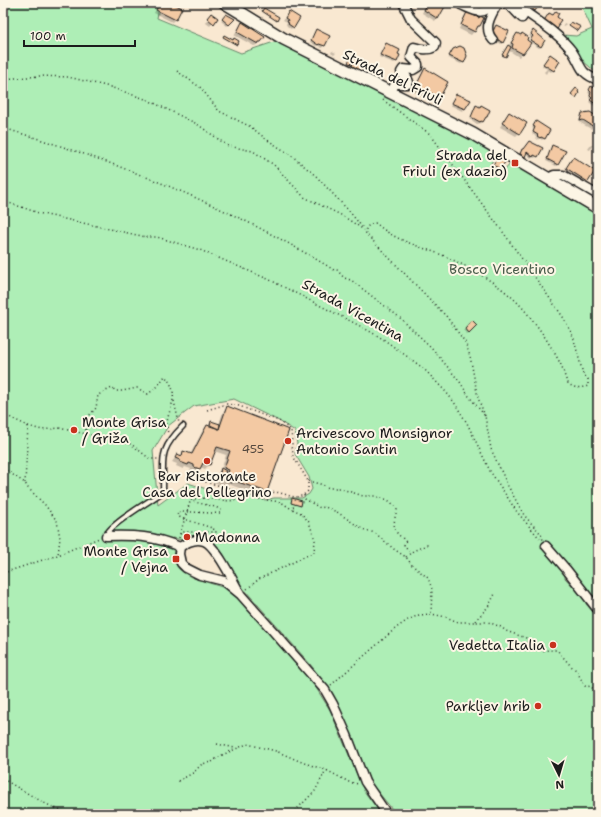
<svg xmlns="http://www.w3.org/2000/svg" width="601" height="817" viewBox="0 0 601 817" font-family="'Shantell Sans',sans-serif">
<style>
.green{fill:#aeeeb6;stroke:#658569;fill-rule:evenodd}
.shadow{fill:#0003}
.building{fill:#f3c9a3;stroke:#1c1c1c}
.lines{fill:none;stroke-linecap:round;stroke-linejoin:round}
.lane-casing{stroke:#1c1c1c;stroke-width:7}
.street-casing{stroke:#1c1c1c;stroke-width:11}
.secondary-casing{stroke:#1c1c1c;stroke-width:14}
.path{stroke:#1c1c1c;stroke-width:1.5;stroke-dasharray:1 3;stroke-linecap:butt}
.lane{stroke:#fcf5e5;stroke-width:4}
.street{stroke:#fcf5e5;stroke-width:8}
.secondary{stroke:#fcf5e5;stroke-width:11}
.poi-dot{fill:#c8321e;stroke:#fcf5e5;stroke-width:1.5}
.labels{text-anchor:middle;dominant-baseline:central;stroke-width:4;stroke-linejoin:round;paint-order:stroke}
.number-label{font-size:12px;fill:#52473e}
.street-label{font-size:14px;fill:#1c1c1c;stroke:#fcf5e5}
.poi-label{font-size:14px;fill:#1c1c1c;stroke:#fcf5e5;text-anchor:end}
.park-label{font-size:14px;fill:#485b4a;stroke:#fcf5e5}
</style>
<rect width="100%" height="100%" fill="#f9e8d1"/>
<filter id="ink" filterUnits="userSpaceOnUse"><feTurbulence type="fractalNoise" baseFrequency=".025" numOctaves="2"/><feDisplacementMap in="SourceGraphic" scale="8" xChannelSelector="R" yChannelSelector="G"/><feConvolveMatrix kernelMatrix="1 2 1 2 8 2 1 2 1" color-interpolation-filters="sRGB"/></filter>
<g filter="url(#ink)">
<g class="green">
<path d="M3 3H160L157 18 241 53 277 41 403 104 497 153 490 165 502 173 512 162 598 214V601L550 548 545 540 542 547 565 575V578L586 600V604L595 614V618L598 621V814H396L370 782 352 736 333 694 310 664 236 580 223 553 209 538 199 536 183 540 172 538 170 547 174 549 173 559 179 569 191 577 228 589 237 595 313 683 330 710 364 791 381 814H3ZM234 399 279 421 295 431 297 444 295 454 309 477 312 489 309 494 302 498H274L265 500 229 488 228 493 224 492 222 494 188 483 158 505 153 451 168 426 194 406Z"/>
<path d="M580 3H598V74L583 61 563 35 576 36 592 29Z"/>
</g>
<g class="shadow">
<path d="M159 3H169L175 19 172 22 154 13Z"/>
<path d="M427 3H446L435 21 422 13Z"/>
<path d="M525 3H537L533 12 524 5Z"/>
<path d="M289 13 299 19 291 29 287 26 286 24 287 22 283 20Z"/>
<path d="M467 14 479 26 471 35 459 29 464 17Z"/>
<path d="M226 15 233 19 227 26 221 21Z"/>
<path d="M210 16 217 18 210 26 206 23Z"/>
<path d="M242 23 260 42 257 45 254 46 234 35Z"/>
<path d="M564 23 566 24 565 27 563 26Z"/>
<path d="M495 28 503 42 501 44 490 37Z"/>
<path d="M316 30 329 36 322 48 317 45 316 46 310 42Z"/>
<path d="M517 34 529 43 532 38 529 36 531 34 541 46 539 48 530 42 519 57 508 50 504 57 502 55Z"/>
<path d="M386 44 396 61 394 63 379 57Z"/>
<path d="M453 50 463 62 461 64 448 58Z"/>
<path d="M332 51 336 53 334 55 331 53Z"/>
<path d="M351 57 362 69 360 72 351 68 352 66 347 64Z"/>
<path d="M548 57 553 70 551 72 548 70 546 74 544 72 547 69 542 66Z"/>
<path d="M425 69 440 94 437 97 435 96 432 98 428 96 425 98 413 91 423 72Z"/>
<path d="M591 87 598 92V105L596 104 594 106 589 102 591 100 589 98 590 94 588 93Z"/>
<path d="M456 95 469 100 462 111 450 105Z"/>
<path d="M476 107 487 117 481 123 477 124 470 119Z"/>
<path d="M583 114 598 118 591 129 579 122 581 115Z"/>
<path d="M506 117 519 133 516 136 500 127Z"/>
<path d="M536 123 544 138 542 140 539 138 538 140 536 138 537 137 532 134 534 129 532 128Z"/>
<path d="M598 141V149L595 147Z"/>
<path d="M526 145 541 149 535 158 532 157 531 158 526 153 523 158 519 156 521 151Z"/>
<path d="M591 145H593L590 150 588 149Z"/>
<path d="M553 146 558 164 556 166 546 161Z"/>
<path d="M497 159 505 161 498 171 492 167Z"/>
<path d="M571 161 593 172 584 185 564 171Z"/>
<path d="M597 178H598V188L593 184Z"/>
<path d="M472 322 476 325 467 334 463 330Z"/>
<path d="M228 408 266 491 262 496 228 484 226 487 214 482 217 474 221 470 226 455 214 451 209 465 205 469 200 467 195 473 190 471 191 469 185 467 183 469 176 466 177 464 172 462 177 455 179 456 184 452 190 455 203 430 207 426H210L211 423 219 424 223 412Z"/>
<path d="M555 641 556 642 554 644 555 646 553 649 551 646V644Z"/>
</g>
<g class="building">
<path d="M160 3H172L182 8 176 20 156 10Z"/>
<path d="M428 3H447L438 19 424 10Z"/>
<path d="M525 3H539L540 4 535 11Z"/>
<path d="M264 8 279 17 277 21 262 11Z"/>
<path d="M289 11 300 18 294 28 288 24 289 23 287 22 288 20 285 18Z"/>
<path d="M556 11 559 13 557 17 561 20 558 24 559 26 556 31 543 22 549 13 553 15Z"/>
<path d="M467 12 479 18 480 16 484 18 480 26H478L475 32 461 25Z"/>
<path d="M211 13 218 18 214 24 207 18Z"/>
<path d="M226 14 235 19 229 25 222 19Z"/>
<path d="M242 22 265 37 261 42H259L258 44 237 32Z"/>
<path d="M571 22 581 27 578 31 569 25Z"/>
<path d="M496 25 509 31 503 43 491 35Z"/>
<path d="M316 29 330 36 325 46 319 44 318 45 311 40Z"/>
<path d="M533 30 545 40 541 47 530 40 533 36 531 34Z"/>
<path d="M517 33 521 35 522 33 528 37 527 40 531 43 523 54 512 48 513 44 511 43Z"/>
<path d="M224 35 233 40 234 38 239 41 237 45 223 37Z"/>
<path d="M386 43 400 50 398 54 400 55 397 62 380 55Z"/>
<path d="M508 45 511 47 506 57 502 55Z"/>
<path d="M460 46 464 48 467 56 464 63 449 56 453 49Z"/>
<path d="M550 54 560 61 554 71 543 64Z"/>
<path d="M351 56 365 62 362 71 352 66 353 64 348 63Z"/>
<path d="M425 68 448 82 441 95 438 94 436 96 431 93 429 96 415 88Z"/>
<path d="M591 86 598 90 597 105 590 100 592 98 590 96 591 92 589 90Z"/>
<path d="M576 88 579 90 578 92 579 93 576 98 571 94Z"/>
<path d="M456 94 471 100 465 109 451 103Z"/>
<path d="M476 105 480 107 481 105 490 110 487 117H486L483 122 481 121 480 122 471 117Z"/>
<path d="M509 112 527 123 520 134 502 123Z"/>
<path d="M590 112 598 117V121L594 127 583 120 580 121 582 113Z"/>
<path d="M536 121 550 130 545 139 541 137 540 138 537 136 538 135 533 132 535 127 533 126Z"/>
<path d="M529 141 543 148 538 157 534 155 533 157 527 152 525 157 520 154 522 149H523Z"/>
<path d="M552 145 566 151 558 165 547 159Z"/>
<path d="M498 156 506 161 500 169 493 165Z"/>
<path d="M573 157 595 171 588 182 566 168Z"/>
<path d="M472 320 477 325 469 333 465 328Z"/>
<path d="M227 406 289 430 267 492 232 480 231 483 218 478 221 468 226 471 224 476 226 478 229 470 224 468 230 451 217 447 210 465 203 463 200 469 194 467V465L189 463 188 465 180 462V460L175 458 177 454 182 456 183 451 192 454 207 425 219 429Z"/>
<path d="M211 421 220 424 219 429 210 425Z"/>
<path d="M292 498 302 501 301 506 291 503Z"/>
</g>
<g class="lines">
<g class="lane-casing">
<path id="lane" d="M106 536C108 525 152 500 163 492 164 459 157 452 183 426"/>
</g>
<g class="street-casing">
<g id="street">
<path d="M514 3C533 19 557 31 572 51 582 66 579 73 598 80"/>
<path d="M461 5C473 10 484 18 492 3"/>
<path d="M493 40C483 29 490 17 497 5 510 1 513 10 522 18L526 12"/>
<path d="M391 92 395 84H408L409 82 407 77 402 75 401 72 403 69 413 70 418 67V64L411 57 414 47C421 49 428 51 435 47L436 43 411 19 403 3"/>
<path d="M548 178 554 175H563L598 195"/>
<path d="M106 536C134 535 154 536 180 547"/>
<path d="M546 546 566 569 598 610"/>
<path d="M241 595C234 583 216 545 204 541 196 538 187 542 180 547L179 554 181 563 186 568 200 575 224 581 241 595 325 690 333 704 347 735 365 782 387 814"/>
</g>
</g>
<g class="secondary-casing">
<path id="secondary" d="M225 3 284 39 473 134 598 208"/>
</g>
<g class="path">
<path d="M177 71 201 88 219 111 251 127 266 139 291 155 316 176 349 211 362 227"/>
<path d="M3 79 40 76 68 77 110 87 148 100 197 124 228 146 253 151 274 165 304 197 343 216 364 230"/>
<path d="M383 100 430 134 503 232 563 317 573 336 583 374 588 379V386C582 388 573 389 568 383 564 378 564 369 560 363 549 342 535 321 518 303 499 284 474 270 449 258 425 247 395 242 376 223 370 224 367 225 365 232L368 236 446 316 465 342 470 356 478 398 485 416"/>
<path d="M3 128C118 162 232 207 334 270H337L344 278 351 280 399 317 431 347 460 382 468 395 485 416 491 449 508 486 524 515 541 534 543 540"/>
<path d="M3 201 42 214 146 237H157L200 250 270 280 362 327 383 339 423 368 446 392 454 402 467 423 490 471 502 489 517 512 541 540"/>
<path d="M174 401 179 423"/>
<path d="M3 414 28 426 25 483"/>
<path d="M28 426 42 430 59 428 131 444 150 459H158"/>
<path d="M85 434 88 417 96 408 98 395 112 388 116 391H122L137 388 148 394 157 387 165 376C185 399 162 411 168 433"/>
<path d="M3 468 25 483 28 488 45 505 57 521 60 538 58 555"/>
<path d="M220 471 239 478"/>
<path d="M218 477 231 481"/>
<path d="M190 478 229 488 259 499C262 497 266 494 270 493 285 489 294 505 308 491V481L293 456 291 430 279 421 239 406 227 404 207 410"/>
<path d="M308 481 320 484 329 488H339L363 496H375L388 500 395 506 397 510C395 517 392 526 397 533 399 536 402 537 406 542L404 545 411 553"/>
<path d="M304 495 305 499 320 508 325 507 337 512 362 529 375 533 395 550 406 557 412 565 428 578 432 589 431 614"/>
<path d="M259 499 281 502 290 508 294 507 295 504"/>
<path d="M180 534 195 486"/>
<path d="M179 538 180 534 184 532H216V531L212 528 181 518 178 516 177 513C183 510 210 514 220 513L221 510C212 504 200 505 191 500 205 495 221 503 236 500L231 496 223 493"/>
<path d="M406 557 413 551 429 544"/>
<path d="M3 573 58 555 99 538"/>
<path d="M247 589 259 579 314 552 315 540 309 522 301 513 290 508"/>
<path d="M475 621 488 607 495 594"/>
<path d="M331 685 396 628 408 620 419 615 431 614 446 617 458 622H488L501 627 506 631 526 638 530 647C541 652 545 650 557 650L571 666 576 670 585 686 587 687 590 686 598 693"/>
<path d="M217 744 235 748"/>
<path d="M3 779 44 803 68 814"/>
<path d="M178 781 193 773 202 764 212 762 220 756 247 744 276 751 304 763 326 770 349 782 358 784"/>
<path d="M3 811 14 814"/>
<path d="M292 814 315 791 326 770"/>
</g>
<use href="#lane" class="lane"/>
<use href="#street" class="street"/>
<use href="#secondary" class="secondary"/>
</g>
</g>
<g class="poi-dot">
<rect x="511" y="159" width="8" height="8" rx="2"/>
<circle cx="74" cy="430" r="4"/>
<circle cx="288" cy="441" r="4"/>
<circle cx="207" cy="461" r="4"/>
<circle cx="187" cy="537" r="4"/>
<rect x="172" y="555" width="8" height="8" rx="2"/>
<circle cx="553" cy="645" r="4"/>
<circle cx="538" cy="706" r="4"/>
</g>
<g class="labels">
<g class="number-label">
<text x="253" y="449">455</text>
</g>
<g class="street-label">
<text transform="translate(393 77) rotate(26)">Strada del Friuli</text>
<text transform="translate(353 310) rotate(29)">Strada Vicentina</text>
</g>
<g class="poi-label">
<text x="507" y="155">Strada del<tspan x="507" dy="16">Friuli (ex dazio)</tspan></text>
<text x="82" y="422" text-anchor="start">Monte Grisa<tspan x="82" dy="16">/ Griža</tspan></text>
<text x="296" y="433" text-anchor="start">Arcivescovo Monsignor<tspan x="296" dy="16">Antonio Santin</tspan></text>
<text x="207" y="476" text-anchor="middle">Bar Ristorante<tspan x="207" dy="16">Casa del Pellegrino</tspan></text>
<text x="195" y="537" text-anchor="start">Madonna</text>
<text x="168" y="551">Monte Grisa<tspan x="168" dy="16">/ Vejna</tspan></text>
<text x="545" y="645">Vedetta Italia</text>
<text x="530" y="706">Parkljev hrib</text>
</g>
<g class="park-label">
<text x="502" y="269">Bosco Vicentino</text>
</g>
</g>
<rect width="601" height="817" fill="none" stroke="#fcf5e5" stroke-width="16"/>
<rect x="8" y="8" width="585" height="801" fill="none" stroke="#1c1c1c" stroke-width="1.5" filter="url(#ink)"/>
<g transform="translate(559 775) rotate(175)" stroke="#fcf5e5" stroke-width="3" paint-order="stroke">
<path d="M0-3L7 15L0 10L-7 15Z" fill="#1c1c1c"/>
<text y="-6" font-size="11" font-weight="bold" text-anchor="middle" fill="#1c1c1c">N</text>
</g>
<path d="M24 40v6h111v-6" fill="none" stroke="#1c1c1c" stroke-width="2"/>
<text x="30" y="40" font-size="12" fill="#1c1c1c" stroke="#fcf5e5" stroke-width="3" paint-order="stroke">100 m</text>
</svg>
